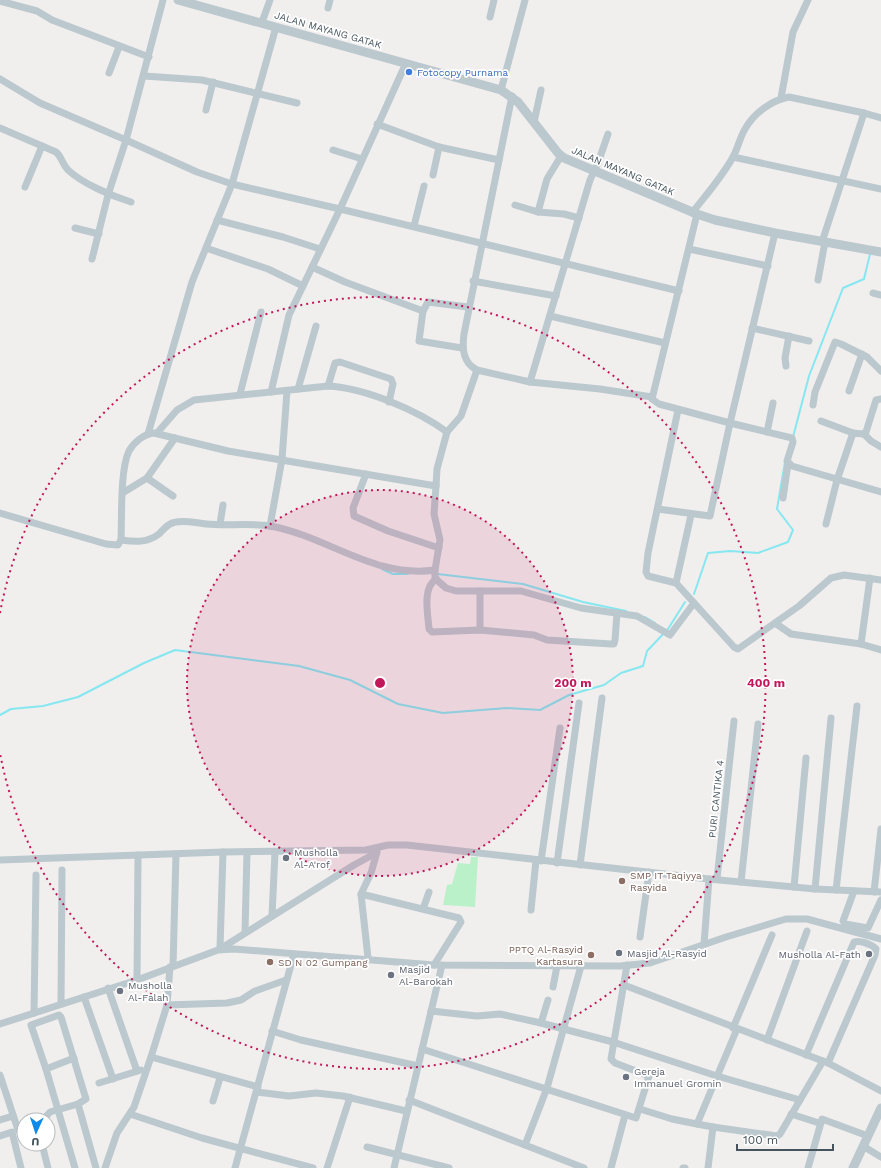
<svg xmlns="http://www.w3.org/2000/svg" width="881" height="1168" viewBox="0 0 881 1168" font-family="'Work Sans',sans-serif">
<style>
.green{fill:#baf1c8}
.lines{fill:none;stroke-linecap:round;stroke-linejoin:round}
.stream{stroke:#85e7f0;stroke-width:2}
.minor{stroke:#bbc8ce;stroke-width:7}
.tertiary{stroke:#bbc8ce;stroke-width:9}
.ring{fill:none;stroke:#c2185b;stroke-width:2;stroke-dasharray:2 4}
.shop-dot{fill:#3f7fe0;stroke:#fff;stroke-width:1.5}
.worship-dot{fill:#6b7280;stroke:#fff;stroke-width:1.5}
.education-dot{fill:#8d6e63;stroke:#fff;stroke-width:1.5}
.labels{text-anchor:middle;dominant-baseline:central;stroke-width:3.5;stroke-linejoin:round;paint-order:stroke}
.street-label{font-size:10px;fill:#45545c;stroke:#fff}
.shop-label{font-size:10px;fill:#366cbe;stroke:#fff;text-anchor:start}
.worship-label{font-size:10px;fill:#5b616d;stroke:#fff;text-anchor:start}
.education-label{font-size:10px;fill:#785e54;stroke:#fff;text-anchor:start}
.centre{fill:#c2185b;stroke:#fff;stroke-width:2}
.ring-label{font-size:12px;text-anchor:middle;font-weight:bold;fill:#c2185b;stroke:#fff;stroke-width:3.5;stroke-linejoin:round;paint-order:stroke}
</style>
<rect width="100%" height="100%" fill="#f1eeee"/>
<path class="green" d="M471 857H478L475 907 443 905 447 885 452 884 458 863 470 864Z"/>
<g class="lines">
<g class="stream">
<path d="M793 437 809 376 843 288 864 279 870 254"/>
<path d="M382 569 393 574H408"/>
<path d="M429 573 523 584 583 602 626 611"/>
<path d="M694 594 708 553 730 551 758 553 788 542 793 530 777 509 785 462"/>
<path d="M645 617 655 623"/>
<path d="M0 715 11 709 43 706 78 697 144 663 175 650 299 666 350 680 398 704 443 713 507 708 540 710 569 695 604 685 621 673 643 666 647 651 668 629 685 602"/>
</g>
<g class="minor">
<path d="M0 1 37 11 52 20 149 57"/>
<path d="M328 8 330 0"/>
<path d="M490 17 494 0"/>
<path d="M262 22 270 0"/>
<path d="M109 73 119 47"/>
<path d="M144 76 202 80 297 103"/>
<path d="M0 79 40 103 126 140 163 0"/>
<path d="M501 90 525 0"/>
<path d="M512 96 464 334C462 349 463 363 477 370L530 382 590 180 598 163 608 134"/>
<path d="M781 98 793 32 808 0"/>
<path d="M206 110 213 82"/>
<path d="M864 113 881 118"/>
<path d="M534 122 541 90"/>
<path d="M377 124 439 147 499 160"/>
<path d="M0 128 56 152C62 157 62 164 68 170 83 184 112 196 131 202"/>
<path d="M333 150 362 159"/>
<path d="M733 157 881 189"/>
<path d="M433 175 439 147"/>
<path d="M25 187 42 146"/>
<path d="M515 205 538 212 564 214 579 218"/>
<path d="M538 212 547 179 561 156"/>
<path d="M692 213C706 195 722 177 733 157 738 148 740 137 745 129 754 113 772 100 789 97L864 113 822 242"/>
<path d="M697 214 652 399 659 404 730 423 775 233"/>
<path d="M217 220 283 237 320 249"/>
<path d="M414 226 424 186"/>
<path d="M75 228 99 234"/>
<path d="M206 248 268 269 303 286 340 209 679 291"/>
<path d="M689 249 768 266"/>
<path d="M92 259 108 195 126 140 197 172 232 184 340 209 406 63"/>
<path d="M312 267 345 282 423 311 428 302 468 307"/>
<path d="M818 280 825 242"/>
<path d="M473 281 556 296"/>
<path d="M873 293 881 295"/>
<path d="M423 311 419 341 462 348"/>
<path d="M550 316 665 343"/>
<path d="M752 328 809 341"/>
<path d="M786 366 785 358 789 336"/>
<path d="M477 370 461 416 447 432 437 469 436 486 434 514 440 540 435 570V577L438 581 446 588 456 591H521L581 608 637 616 670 635 694 603"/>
<path d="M530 382 600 389 652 397"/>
<path d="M328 386 335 363 340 362 391 379 393 384 389 402"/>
<path d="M298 389 316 326"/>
<path d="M849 391 862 354"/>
<path d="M271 392 289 315 303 286"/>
<path d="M240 394 261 312"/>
<path d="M813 405 815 392 835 342 841 344 867 357 881 371"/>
<path d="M678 410 648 553 646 572 648 576 676 583 734 647 738 649 799 606 831 578 844 575 881 580"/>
<path d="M821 421 853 433"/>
<path d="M767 432 773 403"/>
<path d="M157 433 177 410 194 400 328 386C365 388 417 410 447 432"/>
<path d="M148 434 192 282 232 184 276 27"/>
<path d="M864 434 871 441 881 447"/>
<path d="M366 474 353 508 354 516 388 531 439 548"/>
<path d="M147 478 173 496"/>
<path d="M124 492 147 478 175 438"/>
<path d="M783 498 788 464"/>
<path d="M658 509 710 516 730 423 792 438 793 442 787 461 792 466 881 492"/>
<path d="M0 513 106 544 118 545 121 540C122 517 120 469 129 451 134 442 144 434 154 433L228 451 436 486"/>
<path d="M220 524 223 505"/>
<path d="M826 524 837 480 853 433 863 434 866 432 876 400 881 399"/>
<path d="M270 526 282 459 287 391"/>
<path d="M121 540C135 542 147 543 159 534 164 529 168 523 176 522 186 520 196 523 206 524 227 526 249 523 270 526 327 536 375 579 435 570"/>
<path d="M436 579C422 588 428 614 429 629L432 632 480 630 534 635 547 640 611 644H614L615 640 617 613"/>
<path d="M676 583 691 515"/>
<path d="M480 591V630"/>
<path d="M775 623 791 634 861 644 881 650"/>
<path d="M861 644 870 578"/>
<path d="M0 860 223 852 366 850 388 845H407L709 879 815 889 881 892"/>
<path d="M541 861 560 728"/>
<path d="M557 863 579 703"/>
<path d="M580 865 602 698"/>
<path d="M717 879 734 721"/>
<path d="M741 882 758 724"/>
<path d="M794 887 806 758"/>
<path d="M815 889 831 718"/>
<path d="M836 890 857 706"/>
<path d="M854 891 843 921 845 924 868 928 881 900"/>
<path d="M874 892 881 829"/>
<path d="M361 894 459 918 461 922 434 965"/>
<path d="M423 909 429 892"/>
<path d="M531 910 536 860"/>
<path d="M272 916 275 852"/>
<path d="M245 932 247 852"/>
<path d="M640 937 649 872"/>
<path d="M704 944 709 879"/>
<path d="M220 948 223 852"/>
<path d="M220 949 354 865 376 853"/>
<path d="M368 958 361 894 371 873 377 852"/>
<path d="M173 966 176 854"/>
<path d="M581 966 547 1088 525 1145 584 1168"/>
<path d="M137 980 138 855"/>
<path d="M624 985 828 1063 881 1091"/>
<path d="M553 987 557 966"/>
<path d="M108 988 137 1071"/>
<path d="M84 997 113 1079"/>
<path d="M61 1004 62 870"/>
<path d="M167 1005 227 1003 241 1000 255 991 286 980"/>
<path d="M431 1011 477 1016 500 1014 541 1023 613 1042 717 1076 800 1100"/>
<path d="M34 1013 36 875"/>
<path d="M541 1023 548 1000"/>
<path d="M0 1024 137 980 218 950 234 949 434 965 620 966 650 963 726 937 786 919H807L881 939"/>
<path d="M733 1028 772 935"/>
<path d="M272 1031 301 1040 418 1066"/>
<path d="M767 1040 807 931"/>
<path d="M422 1049 636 1118 649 1076 615 1063 611 1059 627 965"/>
<path d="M806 1055 854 942C860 940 871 944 876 949L875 955 828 1063"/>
<path d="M151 1057 258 1087"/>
<path d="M74 1058 46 1069 75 1168"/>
<path d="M0 1075 18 1130"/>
<path d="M99 1083 141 1070"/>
<path d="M257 1092 289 1096 316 1093 343 1096 406 1111"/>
<path d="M409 1100 525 1145"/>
<path d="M213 1101 220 1078"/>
<path d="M78 1104 96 1168"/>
<path d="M640 1109 672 1119 697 1124"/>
<path d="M130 1114 202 1138 313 1168"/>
<path d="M791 1114 819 1123"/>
<path d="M0 1120 13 1116"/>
<path d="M43 1120 50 1112 78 1104 86 1099 61 1017 59 1015 31 1025 46 1069"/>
<path d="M713 1127 697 1124 737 1029"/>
<path d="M0 1136 12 1132 21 1168"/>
<path d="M42 1144 48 1168"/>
<path d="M863 1146 881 1157"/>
<path d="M367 1147 449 1168"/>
<path d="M105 1168 117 1133 134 1107 151 1057 167 1005 170 967"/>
<path d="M235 1168 294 954"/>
<path d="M327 1168 350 1097"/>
<path d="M394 1168 442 965"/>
<path d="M611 1168 625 1115"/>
<path d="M683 1168H685"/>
<path d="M708 1168 713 1127 777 1136 780 1134 823 1061"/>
<path d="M808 1168 822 1119 868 1136"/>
</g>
<g class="tertiary">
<path d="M178 0 501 90 518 102 558 153 564 158 697 214 715 220 775 233 881 252"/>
<path d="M853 1168 881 1108"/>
</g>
</g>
<circle cx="380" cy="683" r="193" fill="#c2185b" fill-opacity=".12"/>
<g class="ring">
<circle cx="380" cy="683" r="193"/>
<path d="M0 613A386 386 0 1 1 0 753"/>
</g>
<circle class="shop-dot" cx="409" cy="72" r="4"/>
<g class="worship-dot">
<circle cx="286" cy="858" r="4"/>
<circle cx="619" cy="953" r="4"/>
<circle cx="869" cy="954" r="4"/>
<circle cx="391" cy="975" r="4"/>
<circle cx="120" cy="991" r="4"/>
<circle cx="626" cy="1077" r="4"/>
</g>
<g class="education-dot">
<circle cx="622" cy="881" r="4"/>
<circle cx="591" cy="955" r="4"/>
<circle cx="270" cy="962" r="4"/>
</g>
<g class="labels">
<g class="street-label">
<text transform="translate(328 30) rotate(16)">JALAN MAYANG GATAK</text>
<text transform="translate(623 171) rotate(23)">JALAN MAYANG GATAK</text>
<text transform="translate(716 799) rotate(-84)">PURI CANTIKA 4</text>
</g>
<g class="shop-label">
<text x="417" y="72">Fotocopy Purnama</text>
</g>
<g class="worship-label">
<text x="294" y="852">Musholla<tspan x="294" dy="12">Al-A'rof</tspan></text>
<text x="627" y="953">Masjid Al-Rasyid</text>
<text x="861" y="954" text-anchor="end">Musholla Al-Fath</text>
<text x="399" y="969">Masjid<tspan x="399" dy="12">Al-Barokah</tspan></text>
<text x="128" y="985">Musholla<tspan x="128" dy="12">Al-Falah</tspan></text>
<text x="634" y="1071">Gereja<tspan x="634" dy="12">Immanuel Gromin</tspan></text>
</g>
<g class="education-label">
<text x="630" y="875">SMP IT Taqiyya<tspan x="630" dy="12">Rasyida</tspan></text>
<text x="583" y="949" text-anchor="end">PPTQ Al-Rasyid<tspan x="583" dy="12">Kartasura</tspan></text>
<text x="278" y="962">SD N 02 Gumpang</text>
</g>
</g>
<circle cx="380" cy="683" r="6" class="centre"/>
<g class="ring-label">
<text x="573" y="687">200 m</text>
<text x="766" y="687">400 m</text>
</g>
<g transform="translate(36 1132) rotate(183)"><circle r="19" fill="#ffffff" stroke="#b5bbbe"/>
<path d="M0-3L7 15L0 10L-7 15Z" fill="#108ae9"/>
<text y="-6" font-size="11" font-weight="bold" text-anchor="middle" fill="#45545c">U</text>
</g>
<path d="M737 1144v6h96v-6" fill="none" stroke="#45545c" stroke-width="2"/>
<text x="743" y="1144" font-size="12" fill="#45545c" stroke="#ffffff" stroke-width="3" paint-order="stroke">100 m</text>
</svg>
